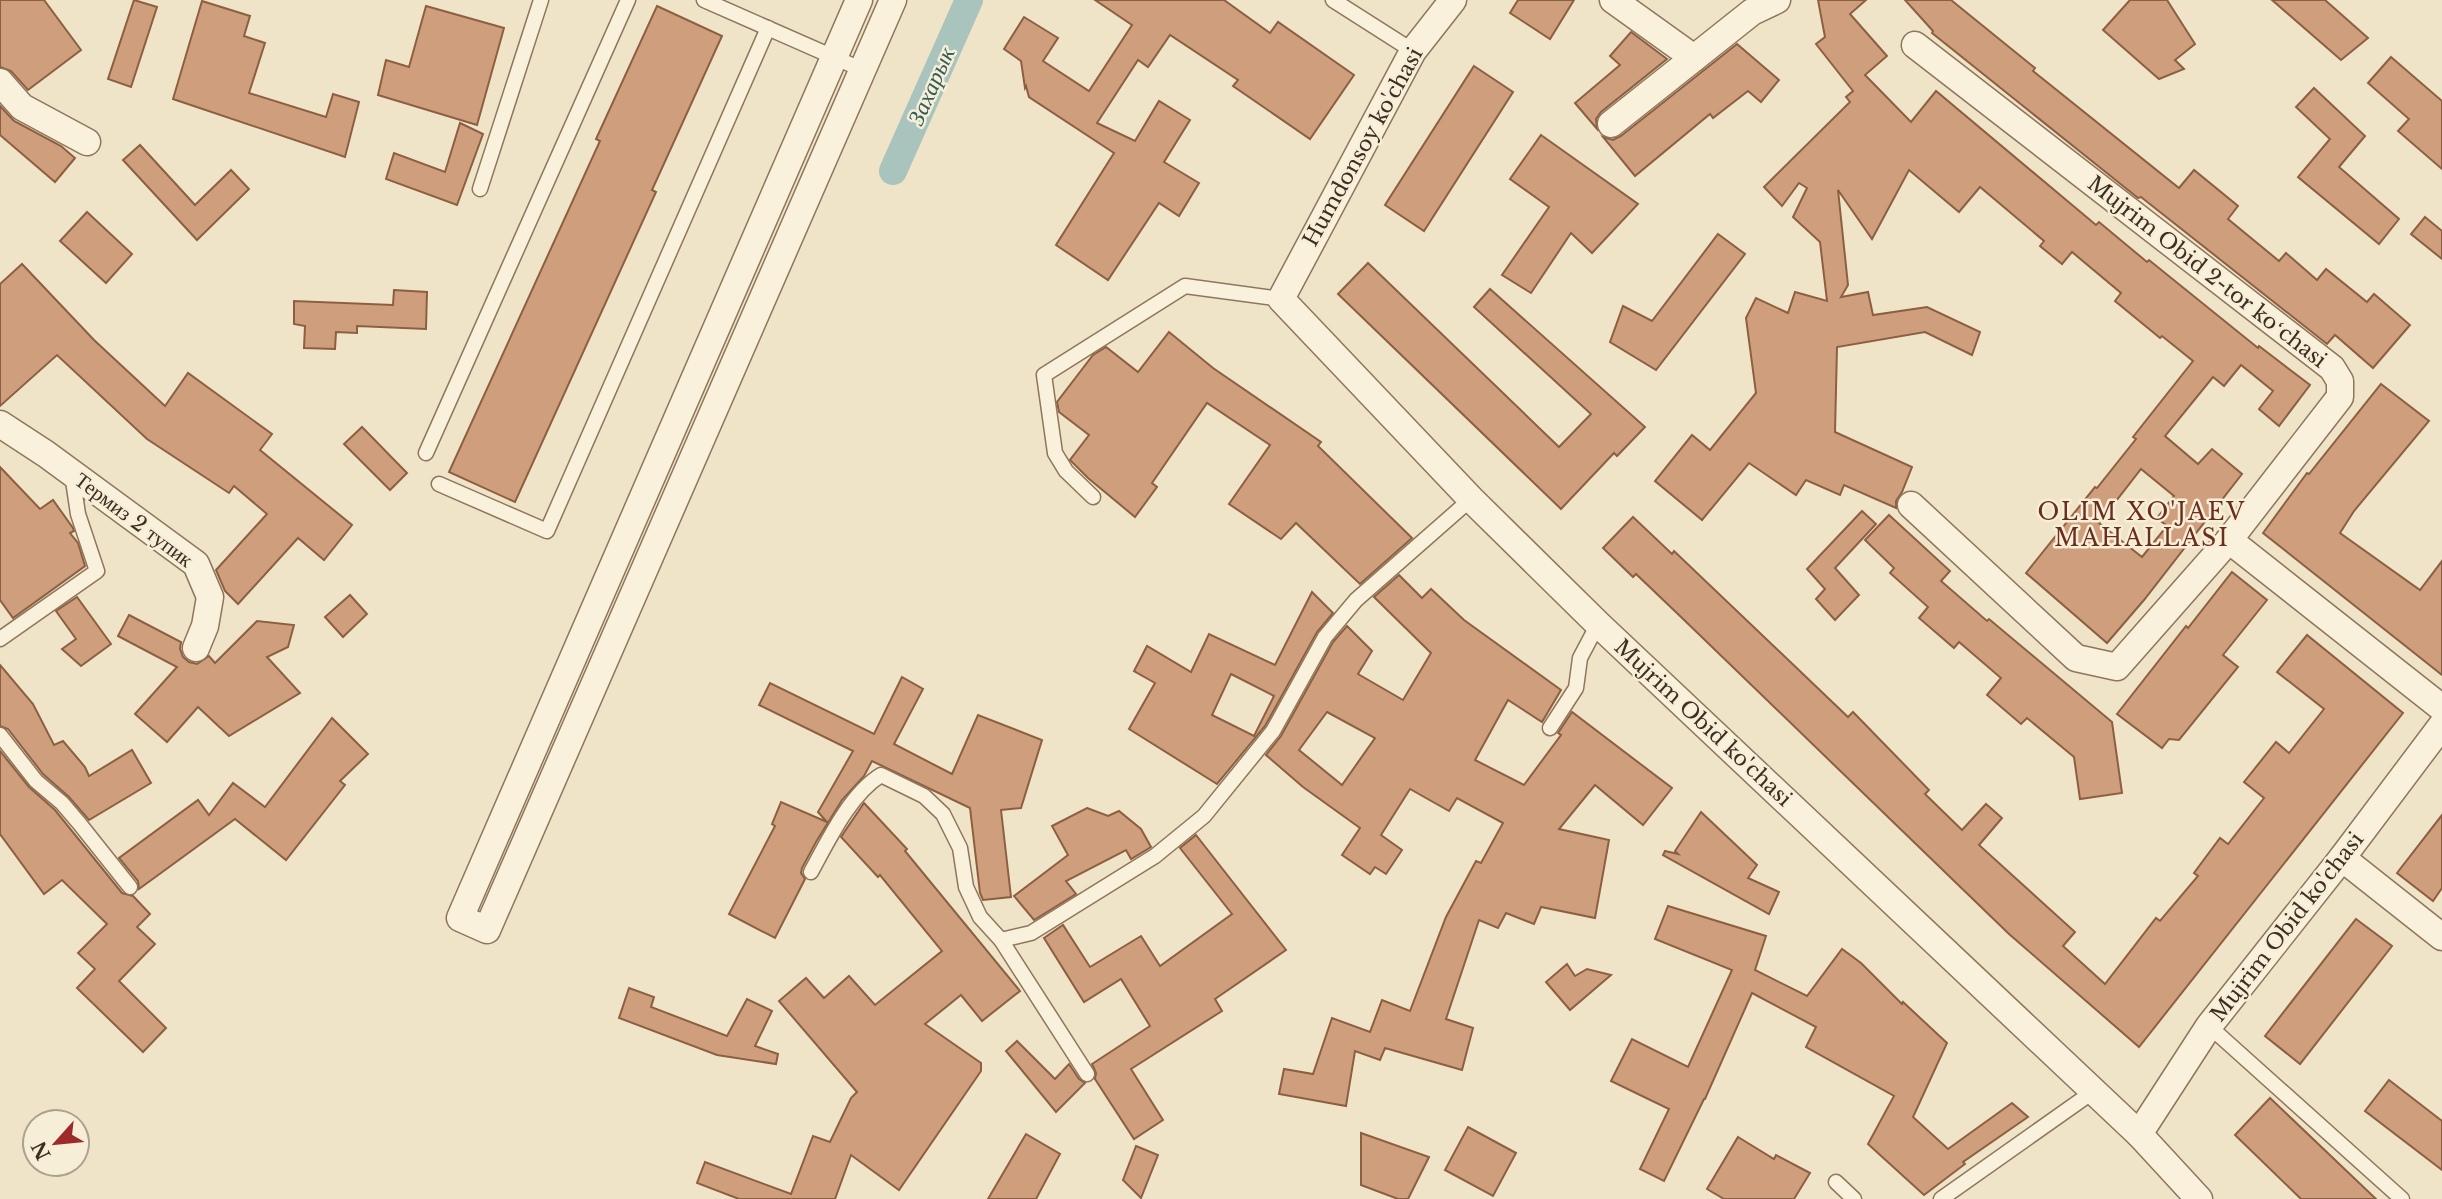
<svg xmlns="http://www.w3.org/2000/svg" width="2442" height="1199" viewBox="0 0 2442 1199" font-family="'Libre Baskerville',serif">
<style>
.lines{fill:none;stroke-linecap:round;stroke-linejoin:round}
.canal{stroke:#a9c4bc;stroke-width:28}
.building{fill:#cf9f7d;stroke:#8d5f41;stroke-width:2;fill-rule:evenodd}
.service-casing{stroke:#8d765c;stroke-width:17}
.minor-casing{stroke:#8d765c;stroke-width:29}
.service{stroke:#faf1dc;stroke-width:14}
.minor{stroke:#faf1dc;stroke-width:26}
.labels{text-anchor:middle;dominant-baseline:central;stroke-width:5;stroke-linejoin:round;paint-order:stroke}
.street-label{font-size:21px;fill:#3d2e20;stroke:#f7eed8}
.water-label{font-size:23px;font-style:italic;fill:#2f5d5a;stroke:#f7eed8}
.neighbourhood-label{font-size:23px;letter-spacing:2px;fill:#6b2e1e;stroke:#f7eed8}
</style>
<rect width="100%" height="100%" fill="#f0e4c8"/>
<g class="lines">
<path class="canal" d="M893 171 969 0"/>
</g>
<g class="building">
<path d="M0 0H44L81 50 28 90 11 71 0 67Z"/>
<path d="M134 0 157 7 131 87 108 79Z"/>
<path d="M1095 0H1224L1270 33 1278 22 1354 75 1310 139 1233 86 1238 80 1170 35 1148 67 1138 60 1097 123 1135 141 1159 101 1190 120 1164 162 1199 183 1179 216 1159 203 1108 280 1056 245 1114 153 1029 97 1026 86 1025 88 1021 61 1004 49 1024 17 1058 38 1043 61 1089 91 1132 25Z"/>
<path d="M1518 0H1574L1550 39 1510 13Z"/>
<path d="M1818 0H1866L1850 14 1887 56 1865 75 1911 122 1936 91 2096 225 2099 222 2147 262 2149 260 2258 348 2259 346 2310 385 2279 426 2259 409 2273 391 2241 365 2224 386 2213 377 2165 436 2198 464 2212 449 2242 474 2144 600 2107 643 2026 573 2095 487 2097 488 2136 439 2133 437 2193 361 2162 336 2160 338 2115 301 2121 293 2072 252 2062 264 2040 246 2044 241 1980 187 1959 212 1909 170 1872 239 1838 190 1848 285 1841 297 1868 292 1873 315 1927 307 1980 332 1972 355 1925 332 1837 347 1835 432 1912 467 1902 492 1896 501V508L1844 485 1840 495 1806 480 1796 495 1749 463 1702 520 1655 481 1692 435 1710 450 1756 393 1746 318 1756 298 1788 313 1795 292 1827 301 1820 242 1793 217 1807 188 1799 183 1782 206 1764 187 1850 102 1846 97 1853 91 1816 44 1825 37ZM2141 469 2174 496 2157 518 2167 526 2142 557 2099 523Z"/>
<path d="M1905 0H1951L2035 68 2033 71 2179 188 2194 170 2238 206 2228 219 2279 261 2286 253 2317 280 2326 269 2367 302 2374 294 2410 325 2373 368 2335 335 2327 344 2141 197 2138 198 1932 33 1933 31Z"/>
<path d="M2130 0H2167L2195 44 2175 60 2184 69 2159 79 2103 30Z"/>
<path d="M2272 0H2325L2368 38 2341 60Z"/>
<path d="M202 1 250 16 244 36 265 43 249 93 326 117 333 94 359 102 345 157 173 99Z"/>
<path d="M426 6 504 28 477 125 378 95 386 60 409 67Z"/>
<path d="M657 6 722 36 652 190 656 192 515 502 449 472 600 141 596 139Z"/>
<path d="M1631 32 1667 59 1601 112 1596 119 1597 129 1575 103 1620 65 1610 56Z"/>
<path d="M1737 44 1779 80 1761 102 1748 91 1713 118 1710 114 1635 176 1603 137 1613 140 1621 136Z"/>
<path d="M2391 57 2442 101V169L2398 131 2409 119 2368 83Z"/>
<path d="M1474 66 1513 92 1424 231 1385 205Z"/>
<path d="M2314 88 2365 136 2339 167 2399 219 2379 244 2298 177 2330 139 2296 107Z"/>
<path d="M0 106 14 121 61 146 75 158 55 182 0 135Z"/>
<path d="M460 123 483 134 457 205 386 179 394 153 445 172Z"/>
<path d="M1541 135 1638 204 1592 253 1571 233 1531 293 1502 275 1549 207 1510 179Z"/>
<path d="M140 145 195 205 231 170 249 189 197 240 123 160Z"/>
<path d="M87 212 132 254 106 283 60 241Z"/>
<path d="M2425 217 2442 231V259L2411 234Z"/>
<path d="M1718 234 1745 254 1656 370 1610 342 1623 306 1652 321Z"/>
<path d="M1368 263 1559 447 1591 414 1474 307 1490 289 1645 427 1617 456 1614 453 1561 509 1338 294Z"/>
<path d="M22 264 94 340 165 406 188 373 272 434 260 450 352 525 324 560 298 538 238 604 225 591 216 570 267 514 234 486 229 493 147 439 57 355 0 406V284Z"/>
<path d="M394 290 427 292 426 329 357 326V333L336 332 335 349 304 348 305 326 294 324V301L393 305Z"/>
<path d="M1169 332 1213 368 1321 442 1318 446 1412 538 1360 584 1296 523 1281 539 1229 504 1270 445 1207 403 1152 483 1157 487 1135 517 1088 478 1070 460 1089 435 1059 412 1057 402 1093 355 1106 347 1138 372Z"/>
<path d="M2381 384 2429 421 2354 511 2340 533 2420 590 2442 561V675L2263 533 2307 473 2309 474Z"/>
<path d="M362 427 407 473 390 490 344 444Z"/>
<path d="M0 467 40 509 53 500 73 528 74 531 70 533 78 543 85 566 13 618 0 600Z"/>
<path d="M1862 511 1876 524 1835 568 1859 595 1835 620 1816 599 1825 589 1807 569Z"/>
<path d="M1889 515 1950 571 1941 581 1987 621 1989 619 2112 722 2122 793 2080 799 2074 757 2027 718 2021 724 1987 695 2001 678 1959 642 1954 648 1919 618 1928 607 1890 573 1894 568 1865 540Z"/>
<path d="M1633 517 1672 554 1674 551 1848 717 1853 712 1929 790 1925 794 1962 830 1986 804 2002 818 1979 845 2075 932 2063 946 2105 984 2156 918 2160 921 2198 876 2194 873 2220 838 2228 844 2264 798 2244 782 2276 742 2289 753 2324 709 2277 672 2307 635 2403 713 2139 1047 2009 934 1680 616 1636 574 1633 577 1603 548Z"/>
<path d="M2232 572 2267 600 2223 655 2238 667 2179 740 2169 739 2162 748 2117 714 2186 626 2188 628Z"/>
<path d="M1399 575 1422 598 1431 589 1464 620 1561 690 1542 722 1508 700 1475 760 1524 785 1561 735 1558 733 1572 712 1672 788 1643 825 1595 785 1559 829 1609 840 1595 918 1541 907 1534 924 1506 913 1498 928 1479 920 1446 1019 1473 1028 1462 1070 1385 1048 1380 1060 1355 1051 1346 1106 1279 1094 1284 1069 1313 1074 1332 1018 1370 1032 1382 1000 1410 1011 1446 917 1476 861 1481 863 1503 823 1457 798 1449 811 1410 789 1381 835 1402 850 1386 874 1375 867 1370 874 1342 855 1360 828 1303 787 1266 755 1281 736 1333 642 1347 626 1372 651 1358 674 1403 700 1431 653 1374 597ZM1327 712 1375 738 1342 785 1299 750Z"/>
<path d="M1312 592 1333 613 1317 632 1265 726 1217 784 1129 729 1155 683 1134 671 1147 646 1191 672 1209 634 1275 665ZM1231 674 1274 696 1254 736 1212 715Z"/>
<path d="M350 595 367 614 343 637 325 617Z"/>
<path d="M77 597 111 644 81 666 62 649 76 639 56 611Z"/>
<path d="M129 615 181 642 180 649 183 657 189 662 197 664 209 656 215 663 257 621 294 625 288 647 267 657 300 693 229 736 198 707 167 742 135 714 177 667 118 636Z"/>
<path d="M0 665 33 704 54 745 63 741 85 767 89 776 132 750 151 783 89 820 69 797 43 774 8 729 0 726Z"/>
<path d="M902 677 923 689 894 744 952 774 978 715 1042 740 1021 808 1001 810 1011 897 983 900 980 893 970 808 872 761 864 776 842 800 816 842 802 868 801 873 805 879 775 938 729 914 775 826 772 824 781 802 827 822 818 812 853 751 759 705 770 683 874 734Z"/>
<path d="M332 718 368 754 340 781 345 785 286 860 235 819 139 889 138 881 119 858 198 800 209 815 233 783 265 807Z"/>
<path d="M0 751 29 787 55 810 122 893 133 896 150 914 137 927 155 944 119 981 166 1028 143 1052 77 988 95 969 78 953 107 924 62 880 44 894 0 834Z"/>
<path d="M864 803 907 849 905 851 1020 991 982 1021 961 995 925 1024 981 1063V1071L899 1190 851 1155 835 1199H739L697 1183 705 1162 791 1194 813 1136 830 1142 851 1098 857 1092 779 1001 806 978 824 998 849 976 875 1005 942 951 880 875 878 877 841 837Z"/>
<path d="M1087 808 1108 816 1119 811 1141 829 1151 847 1131 859 1126 850 1066 881 1076 894 1034 920 1014 896 1068 855 1052 826Z"/>
<path d="M1701 812 1757 865 1748 878 1779 892 1769 914 1663 855 1665 851 1678 854 1675 851Z"/>
<path d="M2442 815V888L2433 901 2397 873Z"/>
<path d="M1196 835 1286 950 1215 999 1222 1011 1131 1069 1163 1120 1134 1139 1095 1079 1096 1073 1092 1064 1150 1026 1121 979 1084 1002 1044 938 1063 925 1090 967 1141 936 1160 966 1232 914 1180 848Z"/>
<path d="M1668 906 1766 936 1755 970 1807 996 1842 949 1861 963 1902 1004 1903 1002 1947 1043 1913 1117 1948 1149 2012 1103 2028 1117 1963 1162 1965 1164 1924 1195 1868 1144 1894 1096 1806 1047 1816 1027 1752 993 1705 1099H1704L1664 1181 1640 1169 1669 1109 1611 1081 1632 1039 1688 1067 1732 970 1655 939Z"/>
<path d="M2356 919 2392 946 2300 1064 2265 1036Z"/>
<path d="M1567 964 1575 976 1587 969 1611 975 1570 1010 1546 982Z"/>
<path d="M629 988 654 997 651 1007 727 1036 747 999 772 1011 755 1046 778 1054 776 1064 717 1055 619 1018Z"/>
<path d="M1017 1041 1055 1079 1069 1064 1079 1079 1085 1083 1056 1112 1006 1051Z"/>
<path d="M2389 1080 2442 1121V1170L2365 1111Z"/>
<path d="M2270 1098 2376 1199H2301L2235 1135Z"/>
<path d="M1468 1127 1516 1153 1493 1196 1445 1170Z"/>
<path d="M1361 1133 1429 1157 1408 1199H1398L1361 1185Z"/>
<path d="M1026 1134 1060 1154 1036 1199H988Z"/>
<path d="M1738 1137 1774 1159 1776 1155 1810 1173 1794 1199H1724L1707 1189Z"/>
<path d="M1136 1146 1158 1155 1141 1198 1123 1180Z"/>
</g>
<g class="lines">
<g class="service-casing">
<g id="service">
<path d="M704 0 863 70"/>
<path d="M1333 0 1413 51"/>
<path d="M480 189 541 0"/>
<path d="M426 453 628 0"/>
<path d="M439 484 547 531 768 28"/>
<path d="M1093 497 1066 471 1055 453 1044 375 1185 286 1281 299"/>
<path d="M0 639 97 571 78 514 72 474"/>
<path d="M1550 728 1576 688 1580 658 1598 624"/>
<path d="M0 735 36 781 62 803 79 823 130 887"/>
<path d="M811 872C828 841 850 794 881 775L924 796 943 814 960 848 966 887 980 917 1001 940 1031 933 1155 856 1204 816 1273 731 1325 637 1356 600 1471 499"/>
<path d="M1001 940 1087 1074"/>
<path d="M2209 1026 2402 1199"/>
<path d="M1836 1182 1854 1199"/>
<path d="M1941 1199 2094 1091"/>
</g>
</g>
<g class="minor-casing">
<g id="minor">
<path d="M859 0 460 918 487 930 893 0"/>
<path d="M1453 0 1413 51 1281 299 1471 499 1598 624 2139 1134 2199 1199"/>
<path d="M1613 0 1694 58"/>
<path d="M0 82 22 107 87 142"/>
<path d="M1611 124 1752 12 1777 0"/>
<path d="M0 424 46 454 196 564 210 597 205 626 196 648"/>
<path d="M1911 505 2076 658 2117 667 2229 540 2340 397V381L2332 368 1915 45"/>
<path d="M2229 540 2442 708"/>
<path d="M2342 858 2442 937"/>
<path d="M2139 1134 2209 1026 2342 858 2442 725"/>
</g>
</g>
<use href="#service" class="service"/>
<use href="#minor" class="minor"/>
</g>
<g class="labels">
<g class="street-label">
<text transform="translate(1363 147) rotate(-61)">Humdonsoy ko'chasi</text>
<text transform="translate(2207 272) rotate(38)">Mujrim Obid 2-tor koʻchasi</text>
<text transform="translate(134 520) rotate(37)">Термиз 2 тупик</text>
<text transform="translate(1703 723) rotate(43)">Mujrim Obid ko'chasi</text>
<text transform="translate(2287 927) rotate(-52)">Mujrim Obid ko'chasi</text>
</g>
<g class="water-label">
<text transform="translate(931 86) rotate(-66)">Захарык</text>
</g>
<g class="neighbourhood-label">
<text x="2142" y="512">OLIM XO'JAEV<tspan x="2142" dy="26">MAHALLASI</tspan></text>
</g>
</g>
<g transform="translate(56 1143) rotate(243)"><circle r="33" fill="#f7eed8" stroke="#ada18e" stroke-width="2"/>
<path d="M0-5L12 26L0 18L-12 26Z" fill="#9e2a2b"/>
<text y="-10" font-size="19" font-weight="bold" text-anchor="middle" fill="#3d2e20">N</text>
</g>
</svg>
